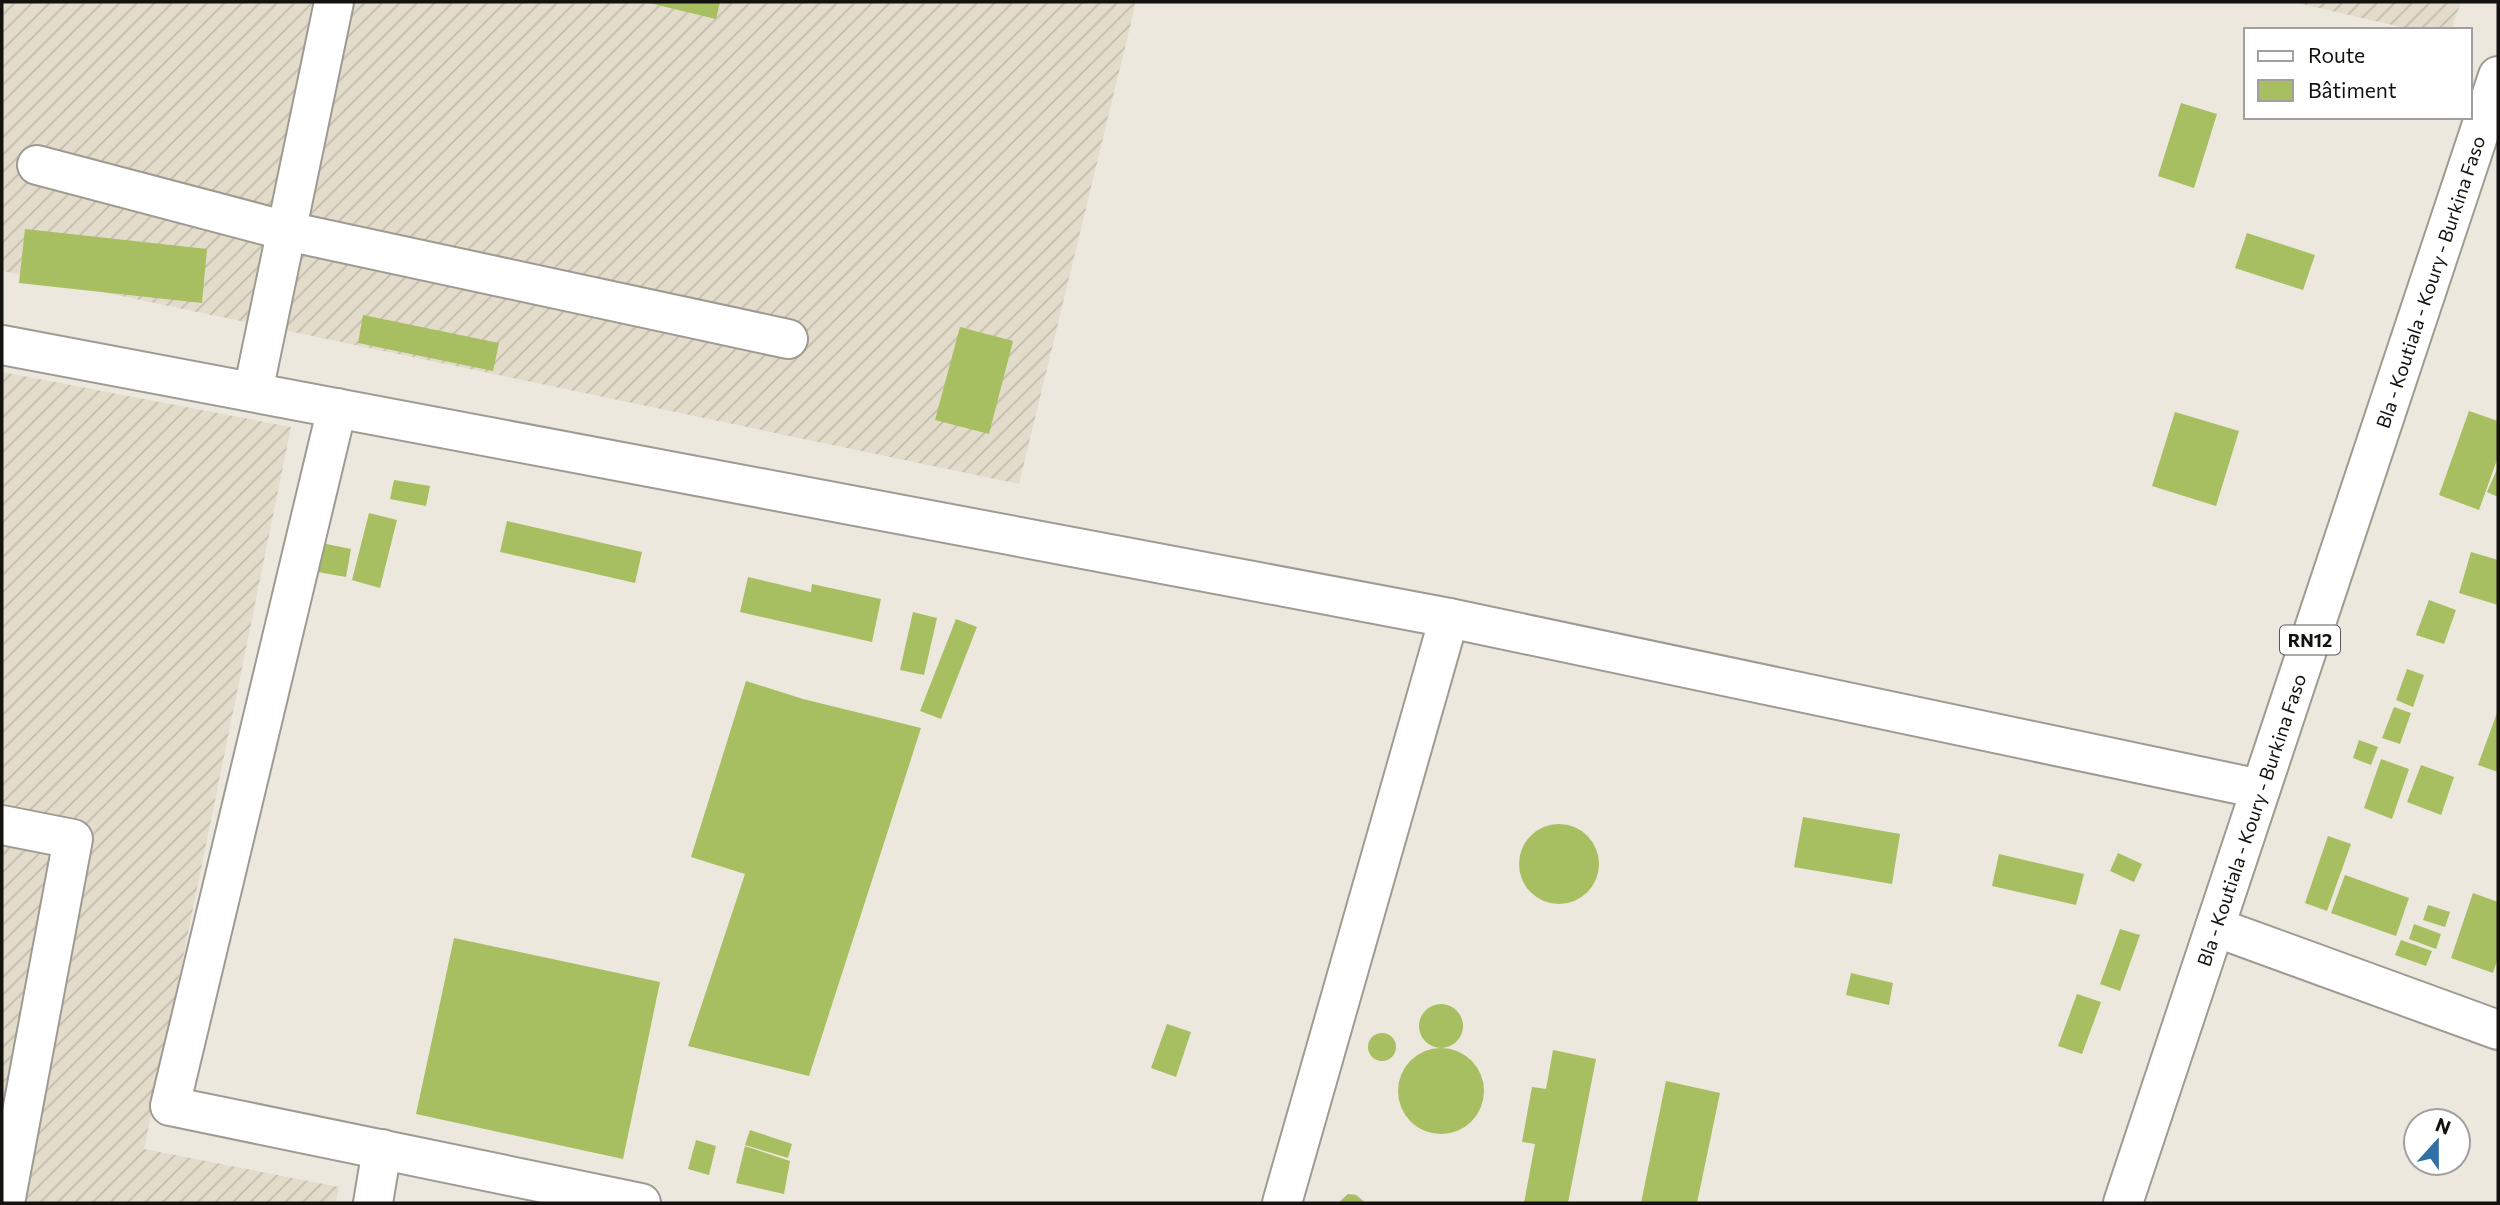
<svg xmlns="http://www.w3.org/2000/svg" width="2500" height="1205" viewBox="0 0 2500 1205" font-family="Commissioner,sans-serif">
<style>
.industrial{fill:url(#industrial-furrows)}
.building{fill:#a7be61}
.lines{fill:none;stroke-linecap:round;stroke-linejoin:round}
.minor-casing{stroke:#9e9b92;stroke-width:42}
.major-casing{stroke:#9e9b92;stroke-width:42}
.minor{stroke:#fff;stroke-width:38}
.major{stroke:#fff;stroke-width:38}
.labels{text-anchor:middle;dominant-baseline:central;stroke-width:7;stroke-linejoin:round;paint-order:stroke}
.shield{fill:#fff;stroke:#5a5957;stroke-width:2}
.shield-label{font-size:18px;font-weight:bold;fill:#13120f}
.street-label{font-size:19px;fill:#13120f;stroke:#fff}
</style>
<defs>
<pattern id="industrial-furrows" width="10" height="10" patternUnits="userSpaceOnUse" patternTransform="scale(1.75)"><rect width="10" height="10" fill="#e3dccb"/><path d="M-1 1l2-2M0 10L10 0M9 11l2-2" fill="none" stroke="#c2bcad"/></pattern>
</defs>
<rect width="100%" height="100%" fill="#ece8de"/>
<g class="industrial">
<path d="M2 2H1136L1019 484 2 271Z"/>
<path d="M2293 2H2461L2451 30H2414Z"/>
<path d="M2 372 291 427 144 1149 339 1187 336 1203H2Z"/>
</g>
<g class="building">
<path d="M645 2H720L716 19Z"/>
<path d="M2181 103 2217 114 2194 188 2158 176Z"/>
<path d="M25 229 207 249 202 303 19 283Z"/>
<path d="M2247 233 2315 255 2303 290 2235 268Z"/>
<path d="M363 315 499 343 493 371 358 343Z"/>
<path d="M960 327 1013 341 989 434 935 420Z"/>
<path d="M2469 411 2498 421V457L2479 510 2439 495Z"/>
<path d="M2175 412 2239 431 2216 506 2152 486Z"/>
<path d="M2498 467V497L2487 492Z"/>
<path d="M394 480 430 486 426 506 390 499Z"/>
<path d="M369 513 397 520 380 588 352 580Z"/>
<path d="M507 521 642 552 635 583 500 552Z"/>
<path d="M307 540 351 549 346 577 301 569Z"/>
<path d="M2471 552 2498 560V605L2459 593Z"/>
<path d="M748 577 811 592 812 584 881 599 872 642 740 612Z"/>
<path d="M2429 600 2456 610 2444 644 2416 635Z"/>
<path d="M913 612 937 618 924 675 900 670Z"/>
<path d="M956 619 977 627 941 719 920 711Z"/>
<path d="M2407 669 2424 675 2413 707 2396 700Z"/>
<path d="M746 681 803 699 921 728 809 1076 688 1046 745 874 691 857Z"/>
<path d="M2394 707 2411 713 2400 744 2382 738Z"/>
<path d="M2498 710V772L2478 765Z"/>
<path d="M2359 740 2378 747 2371 765 2353 758Z"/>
<path d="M2381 759 2409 769 2392 819 2364 808Z"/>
<path d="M2421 765 2454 777 2441 815 2407 802Z"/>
<path d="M1803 817 1900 834 1892 884 1794 867Z"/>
<circle cx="1559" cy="864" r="40"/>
<path d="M2328 836 2351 844 2327 911 2305 903Z"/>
<path d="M2118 853 2142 864 2134 882 2110 871Z"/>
<path d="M1999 854 2084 874 2076 905 1992 886Z"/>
<path d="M2345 875 2409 898 2396 936 2331 913Z"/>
<path d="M2473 893 2498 902V958L2493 973 2451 958Z"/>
<path d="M2428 905 2450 912 2445 927 2423 920Z"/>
<path d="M2414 924 2441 934 2436 949 2409 939Z"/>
<path d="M2120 929 2140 935 2120 991 2100 984Z"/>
<path d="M454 938 660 982 623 1159 416 1114Z"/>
<path d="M2401 940 2432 951 2426 966 2395 955Z"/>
<path d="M1851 973 1893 983 1889 1005 1846 995Z"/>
<path d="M2077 994 2101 1002 2082 1054 2058 1046Z"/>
<circle cx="1441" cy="1026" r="22"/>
<path d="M1167 1024 1191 1032 1176 1077 1151 1068Z"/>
<circle cx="1382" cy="1047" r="14"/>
<circle cx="1441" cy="1091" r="43"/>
<path d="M1553 1050 1596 1059 1568 1203H1524L1535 1144 1522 1142 1532 1087 1546 1089Z"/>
<path d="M1666 1081 1720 1093 1697 1203H1641Z"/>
<path d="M750 1130 792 1144 788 1158 745 1145Z"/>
<path d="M696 1140 716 1146 709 1175 688 1169Z"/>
<path d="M745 1146 790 1161 784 1194 736 1183Z"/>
<path d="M1348 1194 1356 1195 1366 1203H1338Z"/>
</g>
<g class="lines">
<g class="minor-casing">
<g id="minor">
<path d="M37 165 287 231 788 339"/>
<path d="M2 345 1449 618 2260 789"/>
<path d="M253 392 334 2"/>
<path d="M337 408 170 1106 641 1203"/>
<path d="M2 825 73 839 5 1203"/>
<path d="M2215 927 2498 1030"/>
<path d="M373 1203 382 1149"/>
<path d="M1282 1203 1449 618"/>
</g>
</g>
<g class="major-casing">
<g id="major">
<path id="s1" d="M2123 1203 2498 76"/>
</g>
</g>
<use href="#minor" class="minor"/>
<use href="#major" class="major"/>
</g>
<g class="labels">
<rect class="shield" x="2280" y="625.5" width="60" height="29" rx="5"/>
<g class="shield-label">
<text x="2310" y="640">RN12</text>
</g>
<g class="street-label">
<text stroke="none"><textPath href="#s1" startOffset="971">Bla - Koutiala - Koury - Burkina Faso</textPath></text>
<text stroke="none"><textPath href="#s1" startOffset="404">Bla - Koutiala - Koury - Burkina Faso</textPath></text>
</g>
</g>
<rect width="2500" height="1205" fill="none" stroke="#13120f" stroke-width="7"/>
<rect x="2244" y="28" width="228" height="91" fill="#ffffff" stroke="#a1a09f" stroke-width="2"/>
<rect x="2258" y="51" width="35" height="10" fill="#ffffff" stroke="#a1a09f" stroke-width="2"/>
<text x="2308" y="63" font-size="21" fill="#13120f">Route</text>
<rect x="2258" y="80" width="35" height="21" fill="#a7be61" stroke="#a1a09f" stroke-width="2"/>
<text x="2308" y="98" font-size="21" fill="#13120f">Bâtiment</text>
<g transform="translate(2437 1142) rotate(21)"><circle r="33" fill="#ffffff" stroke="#a1a09f" stroke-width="2"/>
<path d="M0-5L12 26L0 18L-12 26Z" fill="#3070a6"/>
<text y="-10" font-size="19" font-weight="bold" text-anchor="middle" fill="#13120f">N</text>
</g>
</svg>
